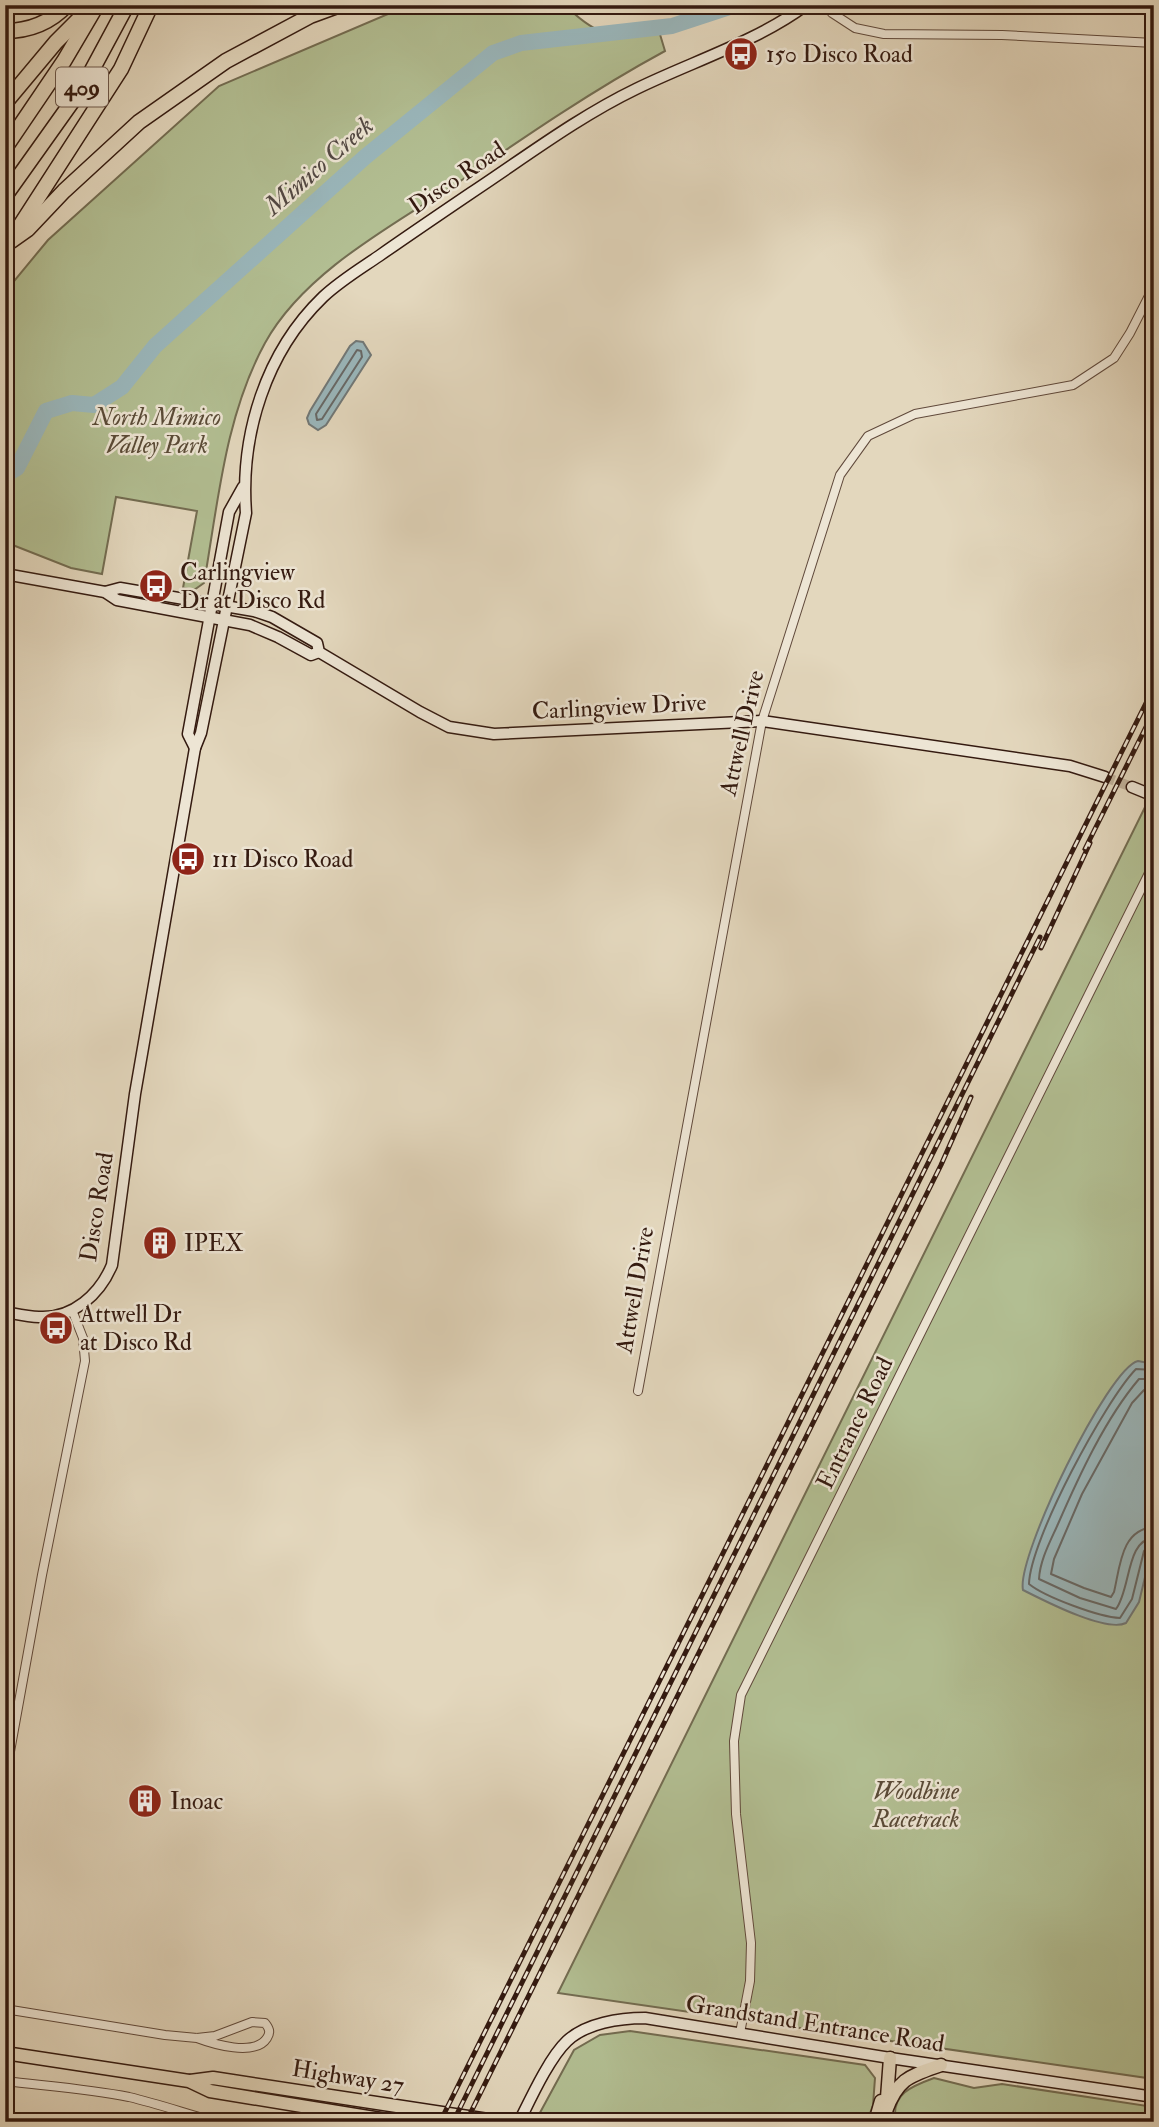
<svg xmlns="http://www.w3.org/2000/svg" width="1159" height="2127" viewBox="0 0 1159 2127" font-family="'IM FELL Double Pica',serif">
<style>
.green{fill:#b2be92;stroke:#736c51;stroke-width:2;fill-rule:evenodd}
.water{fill:#9ab7bc;stroke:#717877;stroke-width:2}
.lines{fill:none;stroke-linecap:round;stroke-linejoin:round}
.shore{stroke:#676866;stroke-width:2}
.river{stroke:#9ab7bc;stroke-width:16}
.secondary-tunnel{stroke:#c0b19a;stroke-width:10;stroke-dasharray:10 5;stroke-linecap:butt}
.street-casing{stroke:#60493b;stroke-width:10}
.secondary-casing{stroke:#341a10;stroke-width:13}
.primary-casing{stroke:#341a10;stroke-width:15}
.highway-casing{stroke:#341a10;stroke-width:17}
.street{stroke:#ede5d4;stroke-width:8}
.secondary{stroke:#ede5d4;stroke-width:10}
.primary{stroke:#e3d7bd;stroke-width:12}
.highway{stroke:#e3d7bd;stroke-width:14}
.rail-casing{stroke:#341a10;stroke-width:5}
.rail{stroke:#ede5d4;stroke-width:2.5;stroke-dasharray:8;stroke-linecap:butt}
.labels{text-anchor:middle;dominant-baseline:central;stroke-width:5;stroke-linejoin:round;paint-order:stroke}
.shield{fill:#ede5d4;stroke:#6c574b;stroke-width:2}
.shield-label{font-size:23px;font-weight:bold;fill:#341a10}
.poi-label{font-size:24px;fill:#341a10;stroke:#ede5d4;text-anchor:start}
.street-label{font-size:24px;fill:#341a10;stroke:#ede5d4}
.park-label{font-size:24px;font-style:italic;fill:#5a4b37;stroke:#ede5d4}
.water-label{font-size:26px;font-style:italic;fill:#534944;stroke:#ede5d4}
</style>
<rect width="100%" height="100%" fill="#e3d7bd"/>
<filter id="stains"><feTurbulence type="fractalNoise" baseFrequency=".00286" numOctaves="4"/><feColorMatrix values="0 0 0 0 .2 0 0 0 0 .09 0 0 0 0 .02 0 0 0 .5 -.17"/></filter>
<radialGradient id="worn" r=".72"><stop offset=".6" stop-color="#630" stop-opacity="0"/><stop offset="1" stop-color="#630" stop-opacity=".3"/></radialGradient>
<g class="green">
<path d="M409 5H586L568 8C603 41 615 37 659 31L665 51C593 90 526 136 459 182 393 225 304 272 265 343 225 416 218 503 204 583L194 590 183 588 197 511 116 497 102 574 71 568 5 542V292L48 240 219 86ZM481 62 260 257 241 271 243 260Z"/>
<path d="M1154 789V2079L558 1993Z"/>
<path d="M630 2031 865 2065 875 2078 873 2105 867 2122 536 2120 574 2050 600 2035Z"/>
<path d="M934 2078 974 2088 1002 2084 1154 2107V2122H896C890 2094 912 2086 934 2078Z"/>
</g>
<g class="water">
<path d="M356 341 363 342 371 355 326 425 318 430 309 424 307 418 310 411 350 346Z"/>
<path d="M1138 1361 1154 1364V1540L1139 1602 1126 1623C1106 1633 1043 1600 1023 1590 1016 1557 1108 1368 1138 1361Z"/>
</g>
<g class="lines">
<g class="shore">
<path d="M357 350 361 351 362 357 322 419 317 420 316 414Z"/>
<path d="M1154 1370 1136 1369C1105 1401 1030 1540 1029 1584 1045 1597 1099 1617 1120 1618L1132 1599 1144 1551 1148 1547H1154"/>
<path d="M1154 1379H1139C1105 1419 1079 1476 1058 1524 1050 1542 1040 1560 1039 1579L1080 1598 1116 1609C1131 1589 1126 1539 1154 1538"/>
<path d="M1154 1390H1144L1132 1403 1082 1494 1054 1559 1051 1574 1084 1588 1111 1597 1114 1592C1120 1567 1121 1529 1154 1527"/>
</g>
<path class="river" d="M5 475 17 468 46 411 72 403 94 405 122 387 155 346 365 157 493 53 521 43 672 26 736 5"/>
<path class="secondary-tunnel" d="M1105 777 1132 787"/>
<g class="street-casing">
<g id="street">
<path d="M825 5 832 13 855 28 884 34 1002 35 1154 43"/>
<path d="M638 1391 762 721 840 475 868 436 915 414 1073 385 1114 358 1130 333 1154 286"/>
<path d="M5 1779 42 1575 85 1361 83 1338 72 1310"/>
<path d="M5 2009 165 2035 197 2038 215 2036 252 2022 265 2023C269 2028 271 2032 267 2038 255 2057 213 2044 197 2038"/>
<path d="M740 2033 750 1981 751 1943 736 1814 734 1741 741 1695 1154 863"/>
<path d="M5 2081C46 2086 88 2089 129 2097 159 2104 187 2114 217 2122"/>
</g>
</g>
<g class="secondary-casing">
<g id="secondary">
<path d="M5 574 105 592 117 600 250 625 278 637 311 655 319 652"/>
<path d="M105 592 120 588 254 611 272 617 317 643 319 652 420 712 449 727 494 734 762 721 1070 766 1105 777"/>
<path d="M195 748 188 734 229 512 243 487"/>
<path d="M1132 787 1154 796"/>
<path d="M5 1312C16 1314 28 1317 39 1317 73 1319 100 1294 112 1265L135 1094 195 748 201 733 246 513C240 434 266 352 323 297 340 281 360 269 379 256 409 235 440 214 471 193 524 158 578 117 636 89 691 62 758 41 806 5"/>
<path d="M519 2122C530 2100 549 2058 567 2041 586 2023 620 2018 645 2018L890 2058 1154 2097"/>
</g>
</g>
<g class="primary-casing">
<g id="primary">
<path d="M5 2053 189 2081 210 2091 399 2122"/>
<path d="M190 2081 213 2078 501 2122"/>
<path d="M886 2111C898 2078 910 2076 941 2065"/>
<path d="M875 2122 881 2101"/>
<path d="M888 2122 886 2111 890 2058"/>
</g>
</g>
<g class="highway-casing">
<g id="highway">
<path d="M5 31C30 31 50 23 67 5"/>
<path d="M5 103 56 42 88 10"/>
<path d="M5 148 64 61 97 5"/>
<path d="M5 196 84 85 127 5"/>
<path d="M14 235 121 69 151 5"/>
<path d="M11 241 28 229 64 191 139 122 226 61 310 16 340 5"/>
</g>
</g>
<use href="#street" class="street"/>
<use href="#secondary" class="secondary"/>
<use href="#primary" class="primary"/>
<use href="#highway" class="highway"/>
<g class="rail-casing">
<g id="rail">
<path d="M1085 849 1154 711"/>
<path d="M1041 948 1090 843"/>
<path d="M440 2122 1154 687"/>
<path d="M453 2122 1040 937"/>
<path d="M466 2122 941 1165 971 1097"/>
</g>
</g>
<use href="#rail" class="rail"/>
</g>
<defs>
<g id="bus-disc" transform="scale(1.75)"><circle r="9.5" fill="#8f2418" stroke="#ede5d4"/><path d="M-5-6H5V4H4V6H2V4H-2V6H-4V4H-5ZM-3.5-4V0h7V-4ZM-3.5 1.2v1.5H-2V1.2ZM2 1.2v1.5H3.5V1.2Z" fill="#fff"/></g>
<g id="building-disc" transform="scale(1.75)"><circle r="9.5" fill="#8f2418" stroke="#ede5d4"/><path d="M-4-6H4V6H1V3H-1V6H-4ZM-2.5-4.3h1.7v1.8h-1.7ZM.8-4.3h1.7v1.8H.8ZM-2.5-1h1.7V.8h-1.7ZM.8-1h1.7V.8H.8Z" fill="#fff"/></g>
</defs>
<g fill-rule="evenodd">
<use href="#bus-disc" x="741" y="54"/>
<use href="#bus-disc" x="156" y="586"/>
<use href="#bus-disc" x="188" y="859"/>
<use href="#building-disc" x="160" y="1243"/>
<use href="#bus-disc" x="56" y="1328"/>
<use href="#building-disc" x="145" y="1801"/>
</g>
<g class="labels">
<rect class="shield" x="56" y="67.5" width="52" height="39" rx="5"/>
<g class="shield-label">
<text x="82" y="87">409</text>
</g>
<g class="poi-label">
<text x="766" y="54">150 Disco Road</text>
<text x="180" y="572">Carlingview<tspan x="180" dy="28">Dr at Disco Rd</tspan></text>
<text x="212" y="859">111 Disco Road</text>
<text x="184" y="1243">IPEX</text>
<text x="80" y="1314">Attwell Dr<tspan x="80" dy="28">at Disco Rd</tspan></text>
<text x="170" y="1801">Inoac</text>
</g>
<g class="street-label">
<text transform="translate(457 178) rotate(-34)">Disco Road</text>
<text transform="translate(619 707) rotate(-3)">Carlingview Drive</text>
<text transform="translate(742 733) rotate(-77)">Attwell Drive</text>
<text transform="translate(97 1207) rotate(-81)">Disco Road</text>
<text transform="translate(635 1290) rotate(-80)">Attwell Drive</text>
<text transform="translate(855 1423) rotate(-64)">Entrance Road</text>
<text transform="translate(815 2024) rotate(9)">Grandstand Entrance Road</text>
<text transform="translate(348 2077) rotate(9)">Highway 27</text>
</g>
<g class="park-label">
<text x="157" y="417">North Mimico<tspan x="157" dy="28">Valley Park</tspan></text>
<text x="916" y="1791">Woodbine<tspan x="916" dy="28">Racetrack</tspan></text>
</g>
<g class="water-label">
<text transform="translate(319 166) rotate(-41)">Mimico Creek</text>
</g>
</g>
<rect width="1159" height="2127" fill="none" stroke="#e3d7bd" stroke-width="28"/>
<rect x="7" y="7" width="1145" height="2113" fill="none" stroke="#341a10" stroke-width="3.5"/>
<rect x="14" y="14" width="1131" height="2099" fill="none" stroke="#341a10" stroke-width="2"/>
<rect width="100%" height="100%" filter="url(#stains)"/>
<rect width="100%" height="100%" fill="url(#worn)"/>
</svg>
